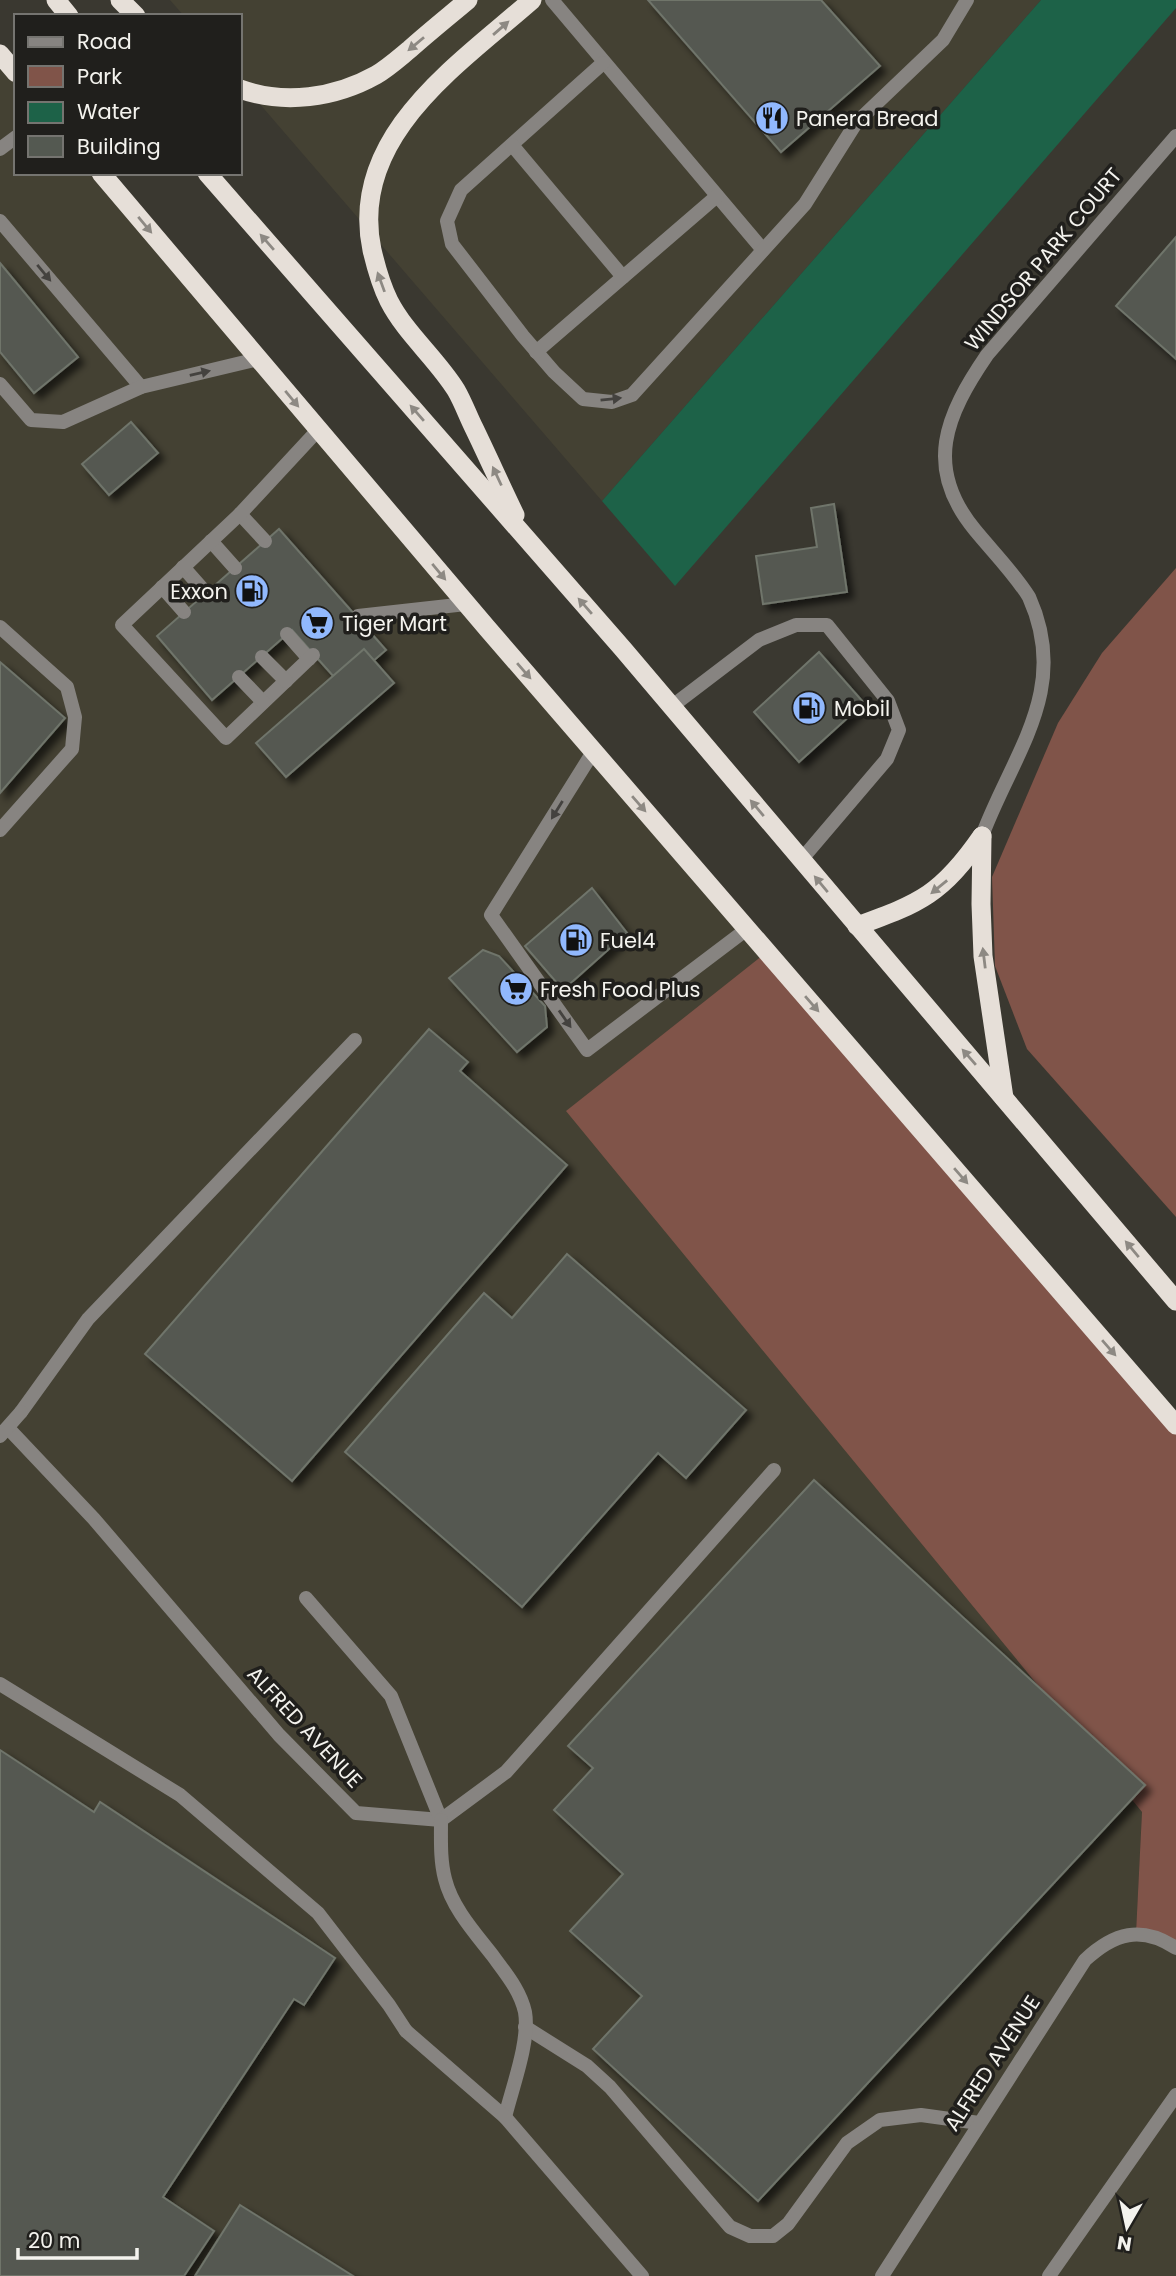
<svg xmlns="http://www.w3.org/2000/svg" width="1176" height="2276" viewBox="0 0 1176 2276" font-family="Poppins,sans-serif">
<style>
.built{fill:#444133}
.green{fill:#805449}
.water{fill:#1d6248}
.building{fill:#545951;stroke:#6f746b;stroke-width:2;filter:url(#shadow)}
.lines{fill:none;stroke-linecap:round;stroke-linejoin:round}
.service{stroke:#878481;stroke-width:14}
.minor{stroke:#878481;stroke-width:14}
.trunk{stroke:#e6dfd8;stroke-width:19}
.oneway{fill:#8d8983}
.oneway2{fill:#44423f}
.labels{text-anchor:middle;dominant-baseline:central;stroke-width:7;stroke-linejoin:round;paint-order:stroke}
.poi-label{font-size:21px;fill:#f4f3ee;stroke:#201f1c;text-anchor:start}
.street-label{font-size:21px;fill:#f4f3ee;stroke:#201f1c}
</style>
<defs>
<filter id="shadow"><feDropShadow dx="6" dy="6" stdDeviation="3.5" flood-color="#0009"/></filter>
</defs>
<rect width="100%" height="100%" fill="#3a3830"/>
<g class="built">
<path d="M170 0H1041L602 501 240 81V16H184Z"/>
<path d="M0 54 16 73V173H101L767 952 567 1111 1142 1812 1136 1933 1176 1948V2276H0Z"/>
</g>
<g class="green">
<path d="M1176 568V1217L1027 1049 995 966 992 877 1058 723 1102 653Z"/>
<path d="M767 952 1176 1425V1948L1136 1933 1142 1812 566 1111Z"/>
</g>
<path class="water" d="M1041 0H1176V8L675 586 602 501Z"/>
<g class="building">
<path d="M648 0H821L880 66 781 152Z"/>
<path d="M1176 237V359L1116 306Z"/>
<path d="M0 263 78 357 34 393 0 352Z"/>
<path d="M131 422 158 453 109 495 82 464Z"/>
<path d="M834 504 847 592 763 604 756 556 817 547 811 508Z"/>
<path d="M279 529 386 650 343 687 292 630 212 700 157 636Z"/>
<path d="M364 649 394 683 286 777 256 743Z"/>
<path d="M819 652 864 703 799 762 754 712Z"/>
<path d="M0 662 65 718 0 793Z"/>
<path d="M592 888 627 933 563 990 525 946Z"/>
<path d="M483 950 499 956 545 1006 547 1027 517 1052 449 978Z"/>
<path d="M429 1029 468 1062 460 1071 567 1165 292 1481 145 1354Z"/>
<path d="M567 1254 746 1410 686 1478 658 1453 522 1607 345 1452 484 1293 512 1318Z"/>
<path d="M814 1480 1145 1785 758 2201 593 2049 642 1996 570 1931 623 1874 554 1810 593 1768 568 1746Z"/>
<path d="M0 1750 94 1812 100 1802 335 1958 304 2005 294 1999 163 2197 214 2231 184 2276H0Z"/>
<path d="M240 2205 353 2276H195Z"/>
</g>
<g class="lines">
<g class="service">
<path d="M552 0 763 250"/>
<path d="M603 63 461 190 447 221 452 244 523 336 554 372 583 399 612 402 632 395 805 204 856 123 943 40 967 0"/>
<path d="M512 145 623 277"/>
<path d="M0 149 16 137"/>
<path d="M0 221 141 387"/>
<path d="M536 352 717 196"/>
<path d="M0 384 31 420 63 422 141 387 258 359"/>
<path d="M240 514 265 541"/>
<path d="M211 541 235 568"/>
<path d="M183 567 206 593"/>
<path d="M162 587 184 612"/>
<path d="M358 616 466 604"/>
<path d="M0 627 67 687 75 717 72 749 0 830"/>
<path d="M287 634 309 659"/>
<path d="M313 655 226 738 122 625 240 514 318 430"/>
<path d="M262 657 286 681"/>
<path d="M239 677 263 702"/>
<path d="M671 707 759 640 796 625H827L888 701 899 730 887 759 801 860"/>
<path d="M593 752 491 915 587 1050 747 929"/>
<path d="M21 1412 88 1319 355 1040"/>
<path d="M8 1428 94 1519 279 1735 356 1813 441 1820"/>
<path d="M306 1598 391 1696 441 1820"/>
<path d="M0 1684 180 1795 318 1913 389 2005 406 2031"/>
<path d="M441 1820 506 1772 774 1470"/>
<path d="M525 2027 587 2066 610 2087 730 2227 750 2236H773L788 2224 847 2143 880 2120 921 2115 979 2123"/>
<path d="M1049 2276 1176 2095"/>
</g>
<g class="minor">
<path d="M982 836C1013 753 1071 690 1029 597 1014 573 993 552 975 530 923 467 946 415 987 355L1176 136"/>
<path d="M0 1436 21 1412"/>
<path d="M441 1820C441 1840 440 1860 445 1879 452 1908 476 1934 493 1956 506 1974 520 1990 525 2012 530 2041 512 2088 505 2117"/>
<path d="M406 2031 505 2117 642 2276"/>
<path d="M882 2276 1085 1960C1114 1933 1141 1925 1176 1948"/>
</g>
<g class="trunk">
<path d="M56 0 69 16"/>
<path d="M120 0 136 16"/>
<path d="M0 54 16 73"/>
<path d="M240 89C284 105 335 98 376 75 388 68 399 58 410 49 429 32 449 16 468 0"/>
<path d="M101 173 487 628 1176 1425"/>
<path d="M207 173 623 649 1176 1301"/>
<path d="M515 515C501 486 488 457 474 428 468 416 463 402 456 390 436 358 406 334 389 301 381 285 376 267 372 250 348 137 458 65 532 0"/>
<path d="M982 836 981 904 983 956 1004 1098"/>
<path d="M857 926C921 903 942 894 982 836"/>
</g>
</g>
<defs><path id="oneway-solid" d="M-6-.8H1V-3.2L6.5 0L1 3.2V.8H-6Z" transform="scale(1.75)"/></defs>
<g class="oneway">
<use href="#oneway-solid" transform="translate(501 28) rotate(-41)"/>
<use href="#oneway-solid" transform="translate(416 44) rotate(140)"/>
<use href="#oneway-solid" transform="translate(145 225) rotate(50)"/>
<use href="#oneway-solid" transform="translate(267 242) rotate(-131)"/>
<use href="#oneway-solid" transform="translate(381 282) rotate(-110)"/>
<use href="#oneway-solid" transform="translate(292 399) rotate(50)"/>
<use href="#oneway-solid" transform="translate(417 413) rotate(-131)"/>
<use href="#oneway-solid" transform="translate(497 476) rotate(-115)"/>
<use href="#oneway-solid" transform="translate(439 572) rotate(50)"/>
<use href="#oneway-solid" transform="translate(585 606) rotate(-131)"/>
<use href="#oneway-solid" transform="translate(524 671) rotate(49)"/>
<use href="#oneway-solid" transform="translate(639 804) rotate(49)"/>
<use href="#oneway-solid" transform="translate(757 808) rotate(-130)"/>
<use href="#oneway-solid" transform="translate(821 884) rotate(-130)"/>
<use href="#oneway-solid" transform="translate(939 887) rotate(141)"/>
<use href="#oneway-solid" transform="translate(984 958) rotate(-97)"/>
<use href="#oneway-solid" transform="translate(812 1004) rotate(49)"/>
<use href="#oneway-solid" transform="translate(969 1057) rotate(-131)"/>
<use href="#oneway-solid" transform="translate(961 1176) rotate(49)"/>
<use href="#oneway-solid" transform="translate(1132 1249) rotate(-130)"/>
<use href="#oneway-solid" transform="translate(1109 1348) rotate(49)"/>
</g>
<g class="oneway2">
<use href="#oneway-solid" transform="translate(44 273) rotate(50)"/>
<use href="#oneway-solid" transform="translate(200 373) rotate(-13)"/>
<use href="#oneway-solid" transform="translate(611 399) rotate(-6)"/>
<use href="#oneway-solid" transform="translate(557 810) rotate(122)"/>
<use href="#oneway-solid" transform="translate(565 1019) rotate(55)"/>
</g>
<defs>
<g id="restaurant-disc" transform="scale(1.75)"><circle r="9.5" fill="#91b8fd" stroke="#201f1c"/><path d="M-5-6h1v4h1v-4h1v4h1v-4h1v5L-1.5 .5V6h-2V.5L-5-1ZM5-6V6H3V1.5H1.5Q1.5-4 5-6Z" fill="#111"/></g>
<g id="fuel-disc" transform="scale(1.75)"><circle r="9.5" fill="#91b8fd" stroke="#201f1c"/><path d="M-5.5-6h7V0h2V4h1.3V-2.5L3-4.5l.8-.8L6-3V5H2.5V1h-1V6h-7ZM-4.2-4.7v3.2H.2V-4.7Z" fill="#111"/></g>
<g id="supermarket-disc" transform="scale(1.75)"><circle r="9.5" fill="#91b8fd" stroke="#201f1c"/><path d="M-6-5.5h2.5l.6 2H6L4.5 2H-2.5L-4.4-4H-6ZM-1.5 3.2a1.3 1.3 0 1 0 .1 0ZM3 3.2a1.3 1.3 0 1 0 .1 0Z" fill="#111"/></g>
</defs>
<g fill-rule="evenodd">
<use href="#restaurant-disc" x="772" y="118"/>
<use href="#fuel-disc" x="252" y="591"/>
<use href="#supermarket-disc" x="317" y="623"/>
<use href="#fuel-disc" x="809" y="708"/>
<use href="#fuel-disc" x="576" y="940"/>
<use href="#supermarket-disc" x="516" y="989"/>
</g>
<g class="labels">
<g class="poi-label">
<text x="796" y="118">Panera Bread</text>
<text x="228" y="591" text-anchor="end">Exxon</text>
<text x="342" y="623">Tiger Mart</text>
<text x="834" y="708">Mobil</text>
<text x="600" y="940">Fuel4</text>
<text x="540" y="989">Fresh Food Plus</text>
</g>
<g class="street-label">
<text transform="translate(1043 259) rotate(-50)">WINDSOR PARK COURT</text>
<text transform="translate(305 1727) rotate(47)">ALFRED AVENUE</text>
<text transform="translate(992 2063) rotate(-57)">ALFRED AVENUE</text>
</g>
</g>
<rect x="14" y="14" width="228" height="161" fill="#201f1c" stroke="#757470" stroke-width="2"/>
<rect x="28" y="37" width="35" height="10" fill="#878481" stroke="#757470" stroke-width="2"/>
<text x="77" y="49" font-size="21" fill="#f4f3ee">Road</text>
<rect x="28" y="66" width="35" height="21" fill="#805449" stroke="#757470" stroke-width="2"/>
<text x="77" y="84" font-size="21" fill="#f4f3ee">Park</text>
<rect x="28" y="102" width="35" height="21" fill="#1d6248" stroke="#757470" stroke-width="2"/>
<text x="77" y="119" font-size="21" fill="#f4f3ee">Water</text>
<rect x="28" y="136" width="35" height="21" fill="#545951" stroke="#757470" stroke-width="2"/>
<text x="77" y="154" font-size="21" fill="#f4f3ee">Building</text>
<g transform="translate(1127 2227) rotate(189)" stroke="#201f1c" stroke-width="5" paint-order="stroke">
<path d="M0-5L12 26L0 18L-12 26Z" fill="#f4f3ee"/>
<text y="-10" font-size="19" font-weight="bold" text-anchor="middle" fill="#f4f3ee">N</text>
</g>
<path d="M18 2248v10h119v-10" fill="none" stroke="#f4f3ee" stroke-width="3.5"/>
<text x="28" y="2248" font-size="21" fill="#f4f3ee" stroke="#201f1c" stroke-width="5" paint-order="stroke">20 m</text>
</svg>
